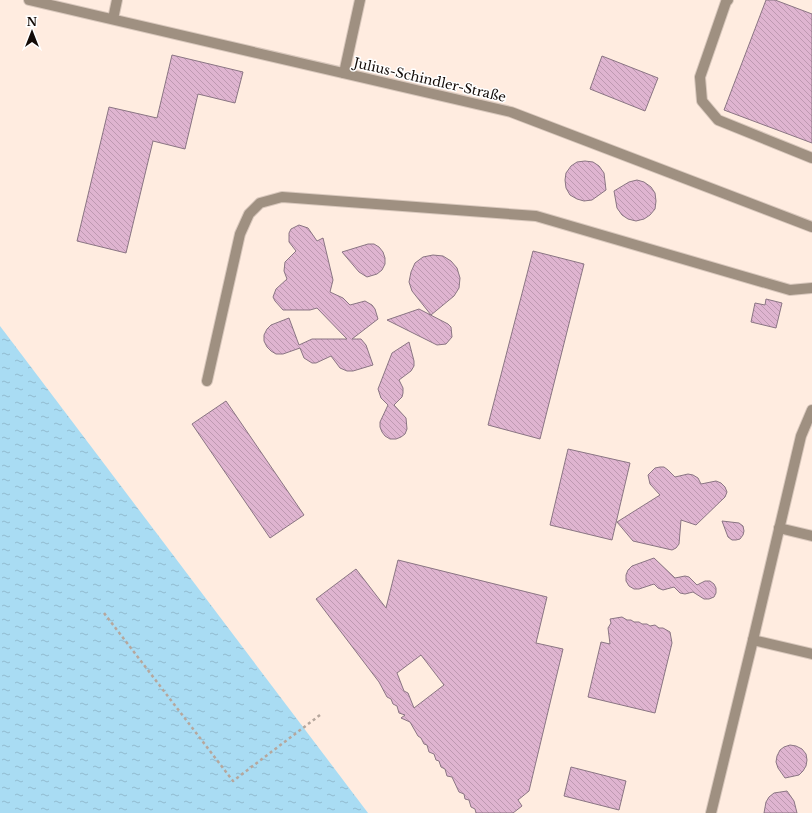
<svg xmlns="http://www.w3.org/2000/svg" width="812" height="813" viewBox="0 0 812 813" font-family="'Libre Baskerville',serif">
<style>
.water{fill:url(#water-ripples)}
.building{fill:url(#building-back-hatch);stroke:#8a7583;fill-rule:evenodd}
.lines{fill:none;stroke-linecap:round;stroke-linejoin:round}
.minor-casing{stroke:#d9c8bd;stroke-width:12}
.path{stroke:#b6a79d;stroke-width:2.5;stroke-dasharray:3 3;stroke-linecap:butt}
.minor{stroke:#9f9081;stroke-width:10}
.labels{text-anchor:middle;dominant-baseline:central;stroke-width:3;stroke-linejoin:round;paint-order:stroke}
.street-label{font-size:13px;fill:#130b07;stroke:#fff}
</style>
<defs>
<pattern id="water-ripples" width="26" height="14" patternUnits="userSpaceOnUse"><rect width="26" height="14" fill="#a9dcf3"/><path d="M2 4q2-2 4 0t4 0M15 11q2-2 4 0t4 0" fill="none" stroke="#91bbcf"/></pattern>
<pattern id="building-back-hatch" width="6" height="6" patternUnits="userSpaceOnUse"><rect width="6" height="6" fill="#dfb4d0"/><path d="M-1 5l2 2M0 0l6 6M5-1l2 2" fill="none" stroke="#be99b1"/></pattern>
</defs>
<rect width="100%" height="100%" fill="#ffece0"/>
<path class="water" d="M0 326 368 813H0Z"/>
<g class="building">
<path d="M766 0H775L812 14V143L724 110Z"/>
<path d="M172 55 243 72 235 103 198 94 185 149 153 141 126 253 77 241 109 107 157 118Z"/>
<path d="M602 56 658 78 645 111 590 89Z"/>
<path d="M585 161 593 162 599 166 604 173 606 190 592 200 584 201 577 199 570 195 566 188 565 180 566 173 571 166 577 162Z"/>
<path d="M637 180 644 182 651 187 655 193 656 201 655 209 650 215 644 219 636 221 628 219 622 215 617 208 614 191 629 182Z"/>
<path d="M299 225 308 228 317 241 323 238 333 280 330 292 343 298 350 305 365 301 372 305 375 309 378 319 352 339H361L366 345 373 365 353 371H347L340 368 331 356 316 363H312L304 358 300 348 283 354H276L271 351 267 347 264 341V335L267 329 271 325 289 318 299 345 312 339H347L317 308 310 310H283L275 301 273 297 276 289 287 279 284 271 285 262 296 251 289 242V233L291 229Z"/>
<path d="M368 244H374L379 247 383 252 385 258V264L382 270 377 274 367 277 359 272 342 252Z"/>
<path d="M533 251 584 264 540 439 488 425Z"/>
<path d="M433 255 443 256 451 261 457 268 460 278 459 288 454 296 431 315 412 291 409 282 411 272 415 263 423 257Z"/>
<path d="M766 299 782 303 776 328 751 322 755 303 765 305Z"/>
<path d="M419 309 448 324 451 327 452 337 446 344 437 345 387 320Z"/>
<path d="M409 342 414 361V366L411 371 399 380 403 388V393L402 397 394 405 406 418 407 429 405 434 401 437 396 439H390L385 436 382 432 380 427V422L388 405 381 398 378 389 392 353Z"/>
<path d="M226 401 304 515 270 538 192 424Z"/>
<path d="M568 449 630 463 612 540 550 525Z"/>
<path d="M660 467H664L668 470 675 477 688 474 693 475 698 478 701 484 716 481 721 483 725 487 727 492 725 497 696 525 681 520 679 544 676 548 672 550 633 541 617 522 660 495 650 484 648 475 655 468Z"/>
<path d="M722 521 739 523 743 526 744 531 743 535 740 539 736 540H732L728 537Z"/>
<path d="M654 558 675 578 685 576 689 577 697 585 705 581H710L714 584 716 588V593L714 597 709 599H704L693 592 685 594 680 593 674 587 663 590 658 588 654 584 639 589H634L629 586 626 581V575L628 570 632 566Z"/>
<path d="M398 560 547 597 536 643 563 649 529 791 518 800 522 806 513 813H476L475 809 471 807 469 800 465 799 464 794 459 792 452 777 447 776 445 769 441 767 439 761 436 760 434 754 429 752 427 745 424 744 421 738 418 736 410 722 401 718 405 715 399 713 397 706 393 704 391 699 387 697 379 682 316 599 356 569 386 608ZM421 655 444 685 414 708 408 693 404 691 397 673Z"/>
<path d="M622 617 627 620H631L634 622H639L642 624H647L650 626 655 625 659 628H663L670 632 672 643 655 713 588 697 601 642 610 644 608 628 611 623 610 619Z"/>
<path d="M790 745 796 746 802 749 806 754 807 760 806 766 803 771 799 775 785 778 778 768 776 762 777 756 780 750 784 747Z"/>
<path d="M571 767 626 781 619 810 564 796Z"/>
<path d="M787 791 794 801 797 813H764L766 802 769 797 774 793Z"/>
</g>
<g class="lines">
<g class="minor-casing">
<g id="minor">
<path d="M29 0 511 112 812 227"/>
<path d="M728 0 726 2 700 77 702 101 718 120 812 158"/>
<path d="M113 19 117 0"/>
<path d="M344 73 360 0"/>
<path d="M207 381 240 234 249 214 260 203 282 197 536 216 790 290 812 288"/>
<path d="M779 528 812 536"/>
<path d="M753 640 812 654"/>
<path d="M711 813 753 640 801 436 812 410"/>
</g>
</g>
<path class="path" d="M104 613 233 781 320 715"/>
<use href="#minor" class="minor"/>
</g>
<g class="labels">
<g class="street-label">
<text transform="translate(430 80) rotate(13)">Julius-Schindler-Straße</text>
</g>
</g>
<g transform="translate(32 32)" stroke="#ffffff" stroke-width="3" paint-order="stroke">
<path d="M0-3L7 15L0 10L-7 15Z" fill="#130b07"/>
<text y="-6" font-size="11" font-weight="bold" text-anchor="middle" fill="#130b07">N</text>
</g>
</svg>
